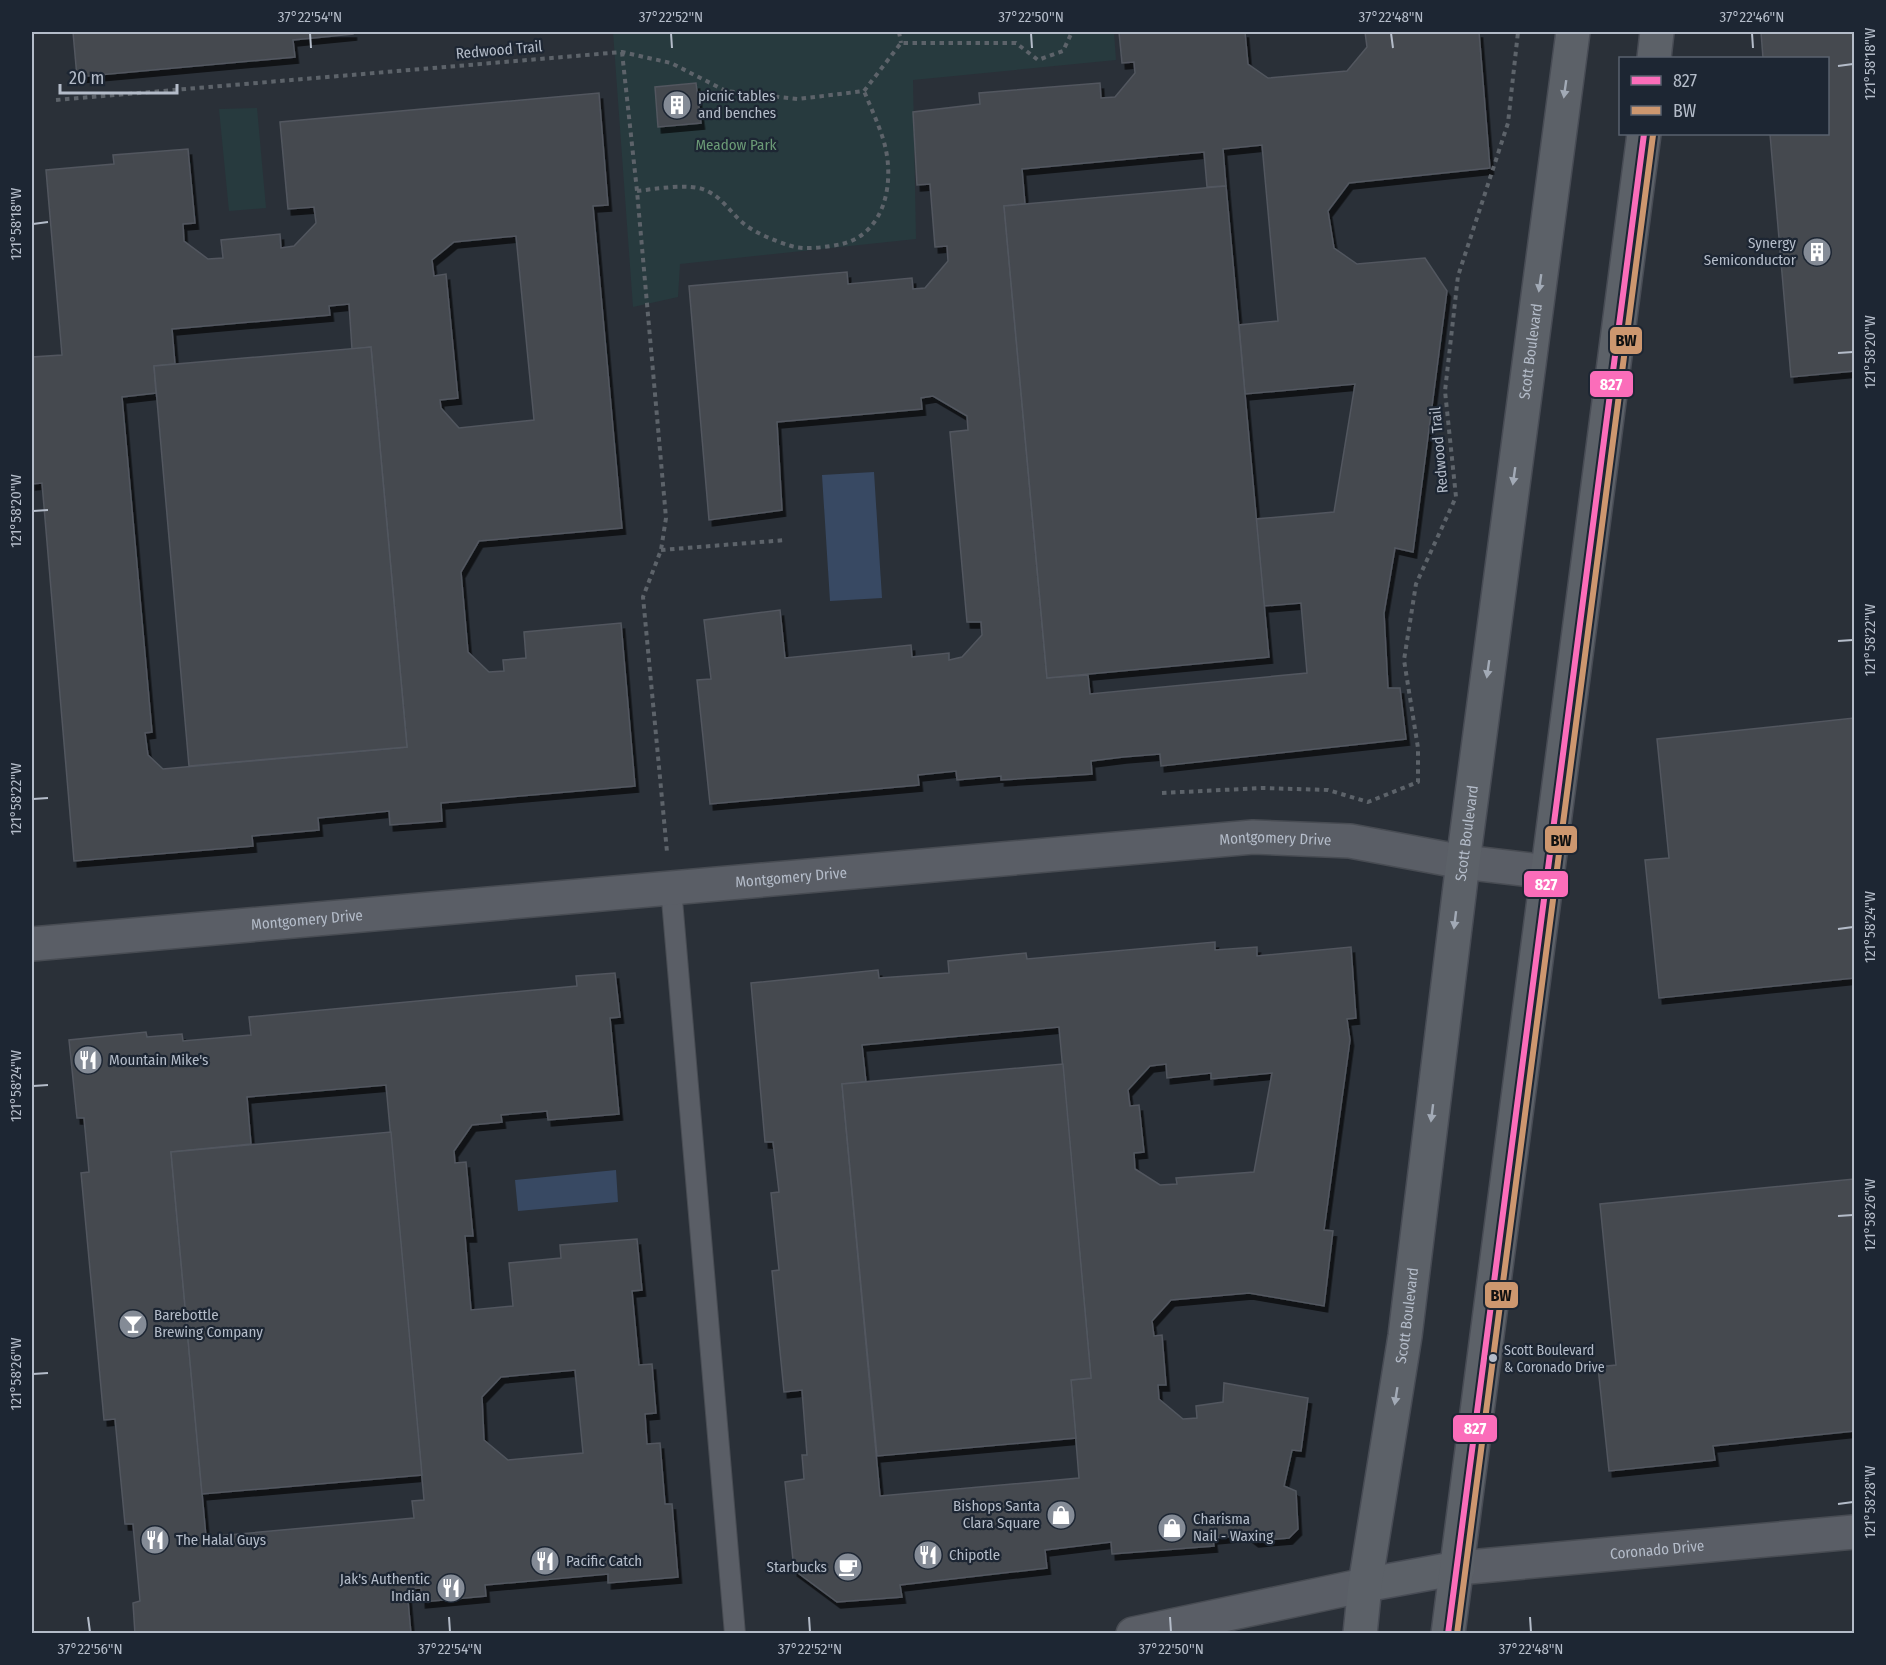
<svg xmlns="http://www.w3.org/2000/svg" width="1886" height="1665" viewBox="0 0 1886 1665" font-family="'Fira Sans Condensed',sans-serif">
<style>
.green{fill:#273a3e}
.water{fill:#384963}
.building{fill:#444950;stroke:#52575f;stroke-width:1.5;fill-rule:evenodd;filter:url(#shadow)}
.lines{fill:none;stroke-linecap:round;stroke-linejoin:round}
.lane-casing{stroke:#484c53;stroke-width:22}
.street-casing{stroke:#484c53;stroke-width:36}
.primary-casing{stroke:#484c55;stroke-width:36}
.path{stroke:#5d636a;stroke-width:4;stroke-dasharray:4.5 4.5;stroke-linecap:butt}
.lane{stroke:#5a5e66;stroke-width:20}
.street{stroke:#5a5e66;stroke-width:33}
.primary{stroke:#5c6168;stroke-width:33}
.bus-1-casing{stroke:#1d2633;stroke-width:10}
.bus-2-casing{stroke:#1d2633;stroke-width:10}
.bus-1{stroke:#fb6dba;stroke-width:6}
.bus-2{stroke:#cd976f;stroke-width:6}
.oneway{fill:#a2aab6}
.ticks{fill:none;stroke:#b4bcc9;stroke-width:2}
.bus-dot{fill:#b4bcc9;stroke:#1d2633;stroke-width:2}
.labels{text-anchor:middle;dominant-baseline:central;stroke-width:4.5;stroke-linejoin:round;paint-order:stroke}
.bus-label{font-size:14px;fill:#b4bcc9;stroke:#1d2633;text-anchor:start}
.street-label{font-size:15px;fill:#b4bcc9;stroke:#1d2633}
.poi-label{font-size:15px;fill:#b4bcc9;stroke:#1d2633;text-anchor:start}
.park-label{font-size:15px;fill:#6b9a76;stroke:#1d2633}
.line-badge{stroke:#1d2633;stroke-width:2}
.badge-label{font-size:16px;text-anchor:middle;font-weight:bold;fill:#fff}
.pale-badge-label{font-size:16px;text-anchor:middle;font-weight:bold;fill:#111}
.neatline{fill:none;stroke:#b4bcc9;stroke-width:2}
.ticks-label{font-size:15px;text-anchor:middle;fill:#b4bcc9}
</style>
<defs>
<filter id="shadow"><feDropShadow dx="3.5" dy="6" stdDeviation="0" flood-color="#0009"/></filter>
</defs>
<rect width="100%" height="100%" fill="#2a3038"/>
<g class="green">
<path d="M613 32H1114L1116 60 913 80 916 239 680 264 678 297 633 307Z"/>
<path d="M257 108 266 208 229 211 219 109Z"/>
</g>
<g class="water">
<path d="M874 472 882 598 830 601 822 475Z"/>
<path d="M616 1170 618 1202 518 1211 515 1180Z"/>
</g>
<g class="building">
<path d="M73 32H353V34L293 40 295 57 77 77Z"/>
<path d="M1119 32H1245L1248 64 1268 78 1347 71 1367 47 1365 32H1479L1490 168 1349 183 1328 211 1334 248 1357 264 1425 258 1447 291 1413 552 1395 548 1384 613 1388 688H1400L1406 739 1161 766 1160 754 1123 757 1091 761 1092 774 1001 780V776L957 780 956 771 918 775 919 785 710 804 697 680 711 679 704 620 780 610 785 658 911 645 912 657 949 653V660L962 657 982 635 981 622H967L950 432 968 430 967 416 933 396 921 398 922 409 777 422 782 510 709 520 689 286 847 272 848 284 912 278 913 289 925 288 948 261 947 246 935 247 930 184 917 185 913 112 980 104 979 93 1100 83 1101 98 1115 97 1135 73 1134 62 1122 63ZM1262 145 1278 321 1239 325 1245 394 1355 384 1334 512 1256 519 1264 606 1301 603 1307 673 1090 694 1088 675 1047 678 1004 206 1025 204 1022 169 1204 152 1207 187 1226 186 1223 149Z"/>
<path d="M1761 32H1854V371L1791 377 1770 134H1828V58H1763Z"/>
<path d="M696 83 701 123 658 127 655 87Z"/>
<path d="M599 93 608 205 593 206 622 528 479 541 461 572 468 652 489 672 504 671 503 660 526 658 524 632 621 623 635 786 441 803 442 821 390 825 389 811 318 818 319 830 252 836 253 846 74 861 42 483 32 484V357L62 355 46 170 114 164 113 155 188 149 195 223 183 224 184 241 208 259 223 258 221 240 280 234 281 248 294 246 316 223 314 207 288 209 280 122ZM516 236 534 420 459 428 441 408 440 400 458 398 446 274 434 276 432 260 454 242ZM349 304 352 349 371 347 407 747 163 769 148 755 145 733 152 732 122 397 156 393 154 366 175 364 172 329 330 315 329 306Z"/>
<path d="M1226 186 1269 657 1047 678 1004 206Z"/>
<path d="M371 347 407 747 189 766 154 366Z"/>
<path d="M1854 718V978L1659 998 1645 860 1669 858 1657 739Z"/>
<path d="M1215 942V950L1257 947V956L1351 947 1356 1018 1347 1019 1350 1040 1324 1230 1333 1231 1324 1306 1249 1293 1171 1300 1152 1321 1154 1336 1162 1335 1166 1385H1158L1159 1399 1183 1419 1197 1418 1196 1406 1223 1402 1224 1383 1308 1398 1301 1451 1292 1450 1284 1486 1296 1491 1298 1529 1289 1538 1255 1541 1247 1535 1213 1538 1214 1546 1112 1554 1111 1542 1045 1550 1047 1568 900 1585 902 1597 837 1602 794 1570 785 1482 804 1479 802 1455H807L802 1390 784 1392 772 1271 779 1270 771 1193 779 1192 773 1142H765L751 983 878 970 879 978 949 973 948 961 1026 953 1027 959ZM1059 1027 1091 1378 1071 1380 1079 1478 880 1496 842 1084 866 1082 862 1045ZM1166 1064 1167 1078 1211 1073V1079L1272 1073 1254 1172 1176 1178 1177 1184 1160 1185 1135 1169 1134 1153 1144 1152 1139 1105 1130 1106 1128 1090 1150 1066Z"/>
<path d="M615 973 620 1017 610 1018 619 1114 548 1120 547 1111 501 1115 502 1122 472 1125 454 1151 455 1163 466 1162 473 1236H465L471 1310 513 1306 509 1263 561 1258 560 1245 637 1239 642 1290 632 1291 639 1365 652 1364 656 1413 645 1414 647 1444 660 1443 665 1504H672L678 1577 608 1583V1574L485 1585 486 1596 422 1602 421 1588 407 1589 411 1634H135L133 1603 140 1601 133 1524H125L115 1419 104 1420 81 1173 89 1172 84 1118H77L69 1040 146 1032 147 1037 182 1034 183 1041 251 1035 249 1017 577 986 576 976ZM386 1085 424 1500 412 1501 414 1518 206 1537 171 1152 251 1144 247 1097ZM575 1370 583 1453 508 1460 484 1440 482 1397 501 1377Z"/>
<path d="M1063 1064 1091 1378 1071 1380 1076 1438 877 1456 842 1084Z"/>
<path d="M391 1132 422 1475 202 1494 171 1152Z"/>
<path d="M1854 1179V1431L1713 1446 1715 1460 1609 1471 1598 1367 1616 1365 1600 1204Z"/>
</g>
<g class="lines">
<g class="lane-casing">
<path id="lane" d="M671 888 735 1634"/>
</g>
<g class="street-casing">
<g id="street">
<path id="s1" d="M32 944 1253 837 1350 841 1463 862 1548 872"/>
<path id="s2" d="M1458 1568 1854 1532"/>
<path d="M1133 1634 1365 1585"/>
</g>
</g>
<g class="primary-casing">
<g id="primary">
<path d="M1654 58 1657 32"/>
<path d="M1365 1585 1458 1568"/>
<path id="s3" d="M1360 1634 1365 1585 1405 1336 1463 862 1573 32"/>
<path d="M1448 1634 1644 134"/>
</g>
</g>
<g class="path">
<path d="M899 32 901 43"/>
<path d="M622 52 637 191 666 518 661 550 643 597 667 852"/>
<path d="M56 100 622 52 671 63 726 91 798 99 864 91 901 43H1016L1038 60 1063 51 1072 32"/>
<path d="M637 191C655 189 689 183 705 190 722 197 730 212 743 223 755 233 773 240 788 245 804 251 826 247 842 244 886 233 895 181 884 142 879 125 871 108 864 91"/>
<path d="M661 550 786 540"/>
<path d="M1162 793 1262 788 1328 790 1368 802 1418 782V748L1404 660 1416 584 1456 497 1445 391 1458 276 1508 123 1518 32"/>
</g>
<use href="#lane" class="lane"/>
<use href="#street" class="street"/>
<use href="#primary" class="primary"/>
<g class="bus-1-casing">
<path id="bus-1" d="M1448 1634 1644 134"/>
</g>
<g class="bus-2-casing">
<path id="bus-2" d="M1457 1634 1653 135"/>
</g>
<use href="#bus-1" class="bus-1"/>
<use href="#bus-2" class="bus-2"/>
</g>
<defs><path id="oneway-solid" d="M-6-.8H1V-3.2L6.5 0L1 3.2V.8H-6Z" transform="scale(1.5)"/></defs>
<g class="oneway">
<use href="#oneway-solid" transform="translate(1565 89) rotate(98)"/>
<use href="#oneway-solid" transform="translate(1540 283) rotate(98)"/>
<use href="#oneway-solid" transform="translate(1514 476) rotate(98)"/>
<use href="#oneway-solid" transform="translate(1488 669) rotate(98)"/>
<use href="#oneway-solid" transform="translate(1455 920) rotate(97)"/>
<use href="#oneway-solid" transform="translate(1432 1113) rotate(97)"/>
<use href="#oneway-solid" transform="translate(1396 1396) rotate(99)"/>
</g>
<path class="ticks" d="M310 33 311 48M671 33 672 48M1031 33 1032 48M1391 33 1393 48M1752 33 1753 48M1838 66 1853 64M33 224 48 222M1838 353 1853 352M33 511 48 510M1838 641 1853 640M33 799 48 798M1838 929 1853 927M33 1086 48 1085M1838 1216 1853 1215M33 1374 48 1373M1838 1504 1853 1502M88 1617 90 1632M449 1617 450 1632M809 1617 810 1632M1170 1617 1171 1632M1530 1617 1531 1632"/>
<defs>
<g id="building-disc" transform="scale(1.5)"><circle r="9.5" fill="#848b96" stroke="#1d2633"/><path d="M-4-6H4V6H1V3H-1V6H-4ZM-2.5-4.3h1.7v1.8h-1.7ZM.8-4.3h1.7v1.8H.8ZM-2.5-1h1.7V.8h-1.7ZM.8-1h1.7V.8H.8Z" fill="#fff"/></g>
<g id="restaurant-disc" transform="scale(1.5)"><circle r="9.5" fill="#848b96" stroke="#1d2633"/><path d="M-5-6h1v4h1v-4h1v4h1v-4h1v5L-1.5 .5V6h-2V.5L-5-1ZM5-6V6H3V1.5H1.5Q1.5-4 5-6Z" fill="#fff"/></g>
<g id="bar-disc" transform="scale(1.5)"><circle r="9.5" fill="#848b96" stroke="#1d2633"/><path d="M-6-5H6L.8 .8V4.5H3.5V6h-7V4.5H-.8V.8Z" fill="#fff"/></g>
<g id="shop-disc" transform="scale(1.5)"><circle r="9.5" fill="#848b96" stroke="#1d2633"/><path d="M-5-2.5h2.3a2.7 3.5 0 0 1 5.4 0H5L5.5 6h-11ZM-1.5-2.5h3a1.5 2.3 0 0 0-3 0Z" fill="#fff"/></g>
<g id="cafe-disc" transform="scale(1.5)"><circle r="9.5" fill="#848b96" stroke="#1d2633"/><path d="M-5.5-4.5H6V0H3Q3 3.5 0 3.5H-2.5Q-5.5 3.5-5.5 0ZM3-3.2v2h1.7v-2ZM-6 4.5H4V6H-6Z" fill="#fff"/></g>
</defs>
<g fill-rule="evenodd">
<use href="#building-disc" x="677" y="105"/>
<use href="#building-disc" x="1817" y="252"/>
<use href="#restaurant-disc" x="88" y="1060"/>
<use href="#bar-disc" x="133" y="1324"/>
<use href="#shop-disc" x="1061" y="1515"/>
<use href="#shop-disc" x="1172" y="1528"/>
<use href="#restaurant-disc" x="155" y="1540"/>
<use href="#restaurant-disc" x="928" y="1555"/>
<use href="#restaurant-disc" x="545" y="1561"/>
<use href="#cafe-disc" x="848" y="1567"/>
<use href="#restaurant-disc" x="451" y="1588"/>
</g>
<circle class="bus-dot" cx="1493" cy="1358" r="5"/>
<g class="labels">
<g class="bus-label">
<text x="1504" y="1350">Scott Boulevard<tspan x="1504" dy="17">&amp; Coronado Drive</tspan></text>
</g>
<g class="street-label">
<text transform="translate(499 50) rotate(-5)">Redwood Trail</text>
<text stroke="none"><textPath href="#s3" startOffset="1294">Scott Boulevard</textPath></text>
<text transform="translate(1439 450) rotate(-95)">Redwood Trail</text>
<text stroke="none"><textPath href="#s3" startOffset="808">Scott Boulevard</textPath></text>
<text stroke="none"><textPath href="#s1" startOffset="1248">Montgomery Drive</textPath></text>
<text stroke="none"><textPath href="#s1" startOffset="762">Montgomery Drive</textPath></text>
<text stroke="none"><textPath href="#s1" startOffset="276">Montgomery Drive</textPath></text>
<text stroke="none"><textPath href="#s3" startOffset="322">Scott Boulevard</textPath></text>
<text stroke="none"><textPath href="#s2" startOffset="200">Coronado Drive</textPath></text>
</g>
<g class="poi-label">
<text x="698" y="96">picnic tables<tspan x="698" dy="17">and benches</tspan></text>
<text x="1796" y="243" text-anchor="end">Synergy<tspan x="1796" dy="17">Semiconductor</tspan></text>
<text x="109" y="1060">Mountain Mike's</text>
<text x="154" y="1315">Barebottle<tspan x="154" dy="17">Brewing Company</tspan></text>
<text x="1040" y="1506" text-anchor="end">Bishops Santa<tspan x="1040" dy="17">Clara Square</tspan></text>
<text x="1193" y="1519">Charisma<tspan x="1193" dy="17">Nail - Waxing</tspan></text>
<text x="176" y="1540">The Halal Guys</text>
<text x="949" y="1555">Chipotle</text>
<text x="566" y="1561">Pacific Catch</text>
<text x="827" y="1567" text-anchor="end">Starbucks</text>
<text x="430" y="1579" text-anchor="end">Jak's Authentic<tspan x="430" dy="17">Indian</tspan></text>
</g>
<g class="park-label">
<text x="736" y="145">Meadow Park</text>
</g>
</g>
<g class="line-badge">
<rect x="1609" y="326" width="34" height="29" rx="6" fill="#cd976f"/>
<rect x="1589" y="370" width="45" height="28" rx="6" fill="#fb6dba"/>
<rect x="1544" y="825" width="34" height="29" rx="6" fill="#cd976f"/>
<rect x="1523" y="870" width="46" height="28" rx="6" fill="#fb6dba"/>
<rect x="1484" y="1281" width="35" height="28" rx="6" fill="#cd976f"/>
<rect x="1452" y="1414" width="46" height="29" rx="6" fill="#fb6dba"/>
</g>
<g class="badge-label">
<text x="1611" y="390">827</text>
<text x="1546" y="890">827</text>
<text x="1475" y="1434">827</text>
</g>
<g class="pale-badge-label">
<text x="1626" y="346">BW</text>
<text x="1561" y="846">BW</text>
<text x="1501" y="1301">BW</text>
</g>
<rect width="1886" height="1665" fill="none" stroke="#1d2633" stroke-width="66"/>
<rect x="1619" y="57" width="210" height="78" fill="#1d2633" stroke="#59626f" stroke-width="1.5"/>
<rect x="1631" y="76" width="30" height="9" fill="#fb6dba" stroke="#59626f" stroke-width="1.5"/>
<text x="1673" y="87" font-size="18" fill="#b4bcc9">827</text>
<rect x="1631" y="106" width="30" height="9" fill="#cd976f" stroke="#59626f" stroke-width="1.5"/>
<text x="1673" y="117" font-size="18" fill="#b4bcc9">BW</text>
<path d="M60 84v9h117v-9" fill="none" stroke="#b4bcc9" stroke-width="3"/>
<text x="69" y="84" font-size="18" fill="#b4bcc9" stroke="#1d2633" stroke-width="4.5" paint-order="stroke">20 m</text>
<rect x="33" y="33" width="1820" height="1599" class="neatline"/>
<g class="ticks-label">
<text x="310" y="22">37°22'54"N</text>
<text x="671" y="22">37°22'52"N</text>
<text x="1031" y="22">37°22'50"N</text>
<text x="1391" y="22">37°22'48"N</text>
<text x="1752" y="22">37°22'46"N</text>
<text transform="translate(1870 64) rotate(-90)" y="5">121°58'18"W</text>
<text transform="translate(16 224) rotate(-90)" y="5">121°58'18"W</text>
<text transform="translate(1870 352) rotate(-90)" y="5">121°58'20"W</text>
<text transform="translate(16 511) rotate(-90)" y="5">121°58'20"W</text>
<text transform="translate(1870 640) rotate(-90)" y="5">121°58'22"W</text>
<text transform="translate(16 799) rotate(-90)" y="5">121°58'22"W</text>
<text transform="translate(1870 927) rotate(-90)" y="5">121°58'24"W</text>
<text transform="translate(16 1086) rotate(-90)" y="5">121°58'24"W</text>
<text transform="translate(1870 1215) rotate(-90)" y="5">121°58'26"W</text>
<text transform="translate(16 1374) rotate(-90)" y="5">121°58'26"W</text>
<text transform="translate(1870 1502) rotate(-90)" y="5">121°58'28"W</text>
<text x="90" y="1654">37°22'56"N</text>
<text x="450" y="1654">37°22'54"N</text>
<text x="810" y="1654">37°22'52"N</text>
<text x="1171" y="1654">37°22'50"N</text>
<text x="1531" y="1654">37°22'48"N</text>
</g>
</svg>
